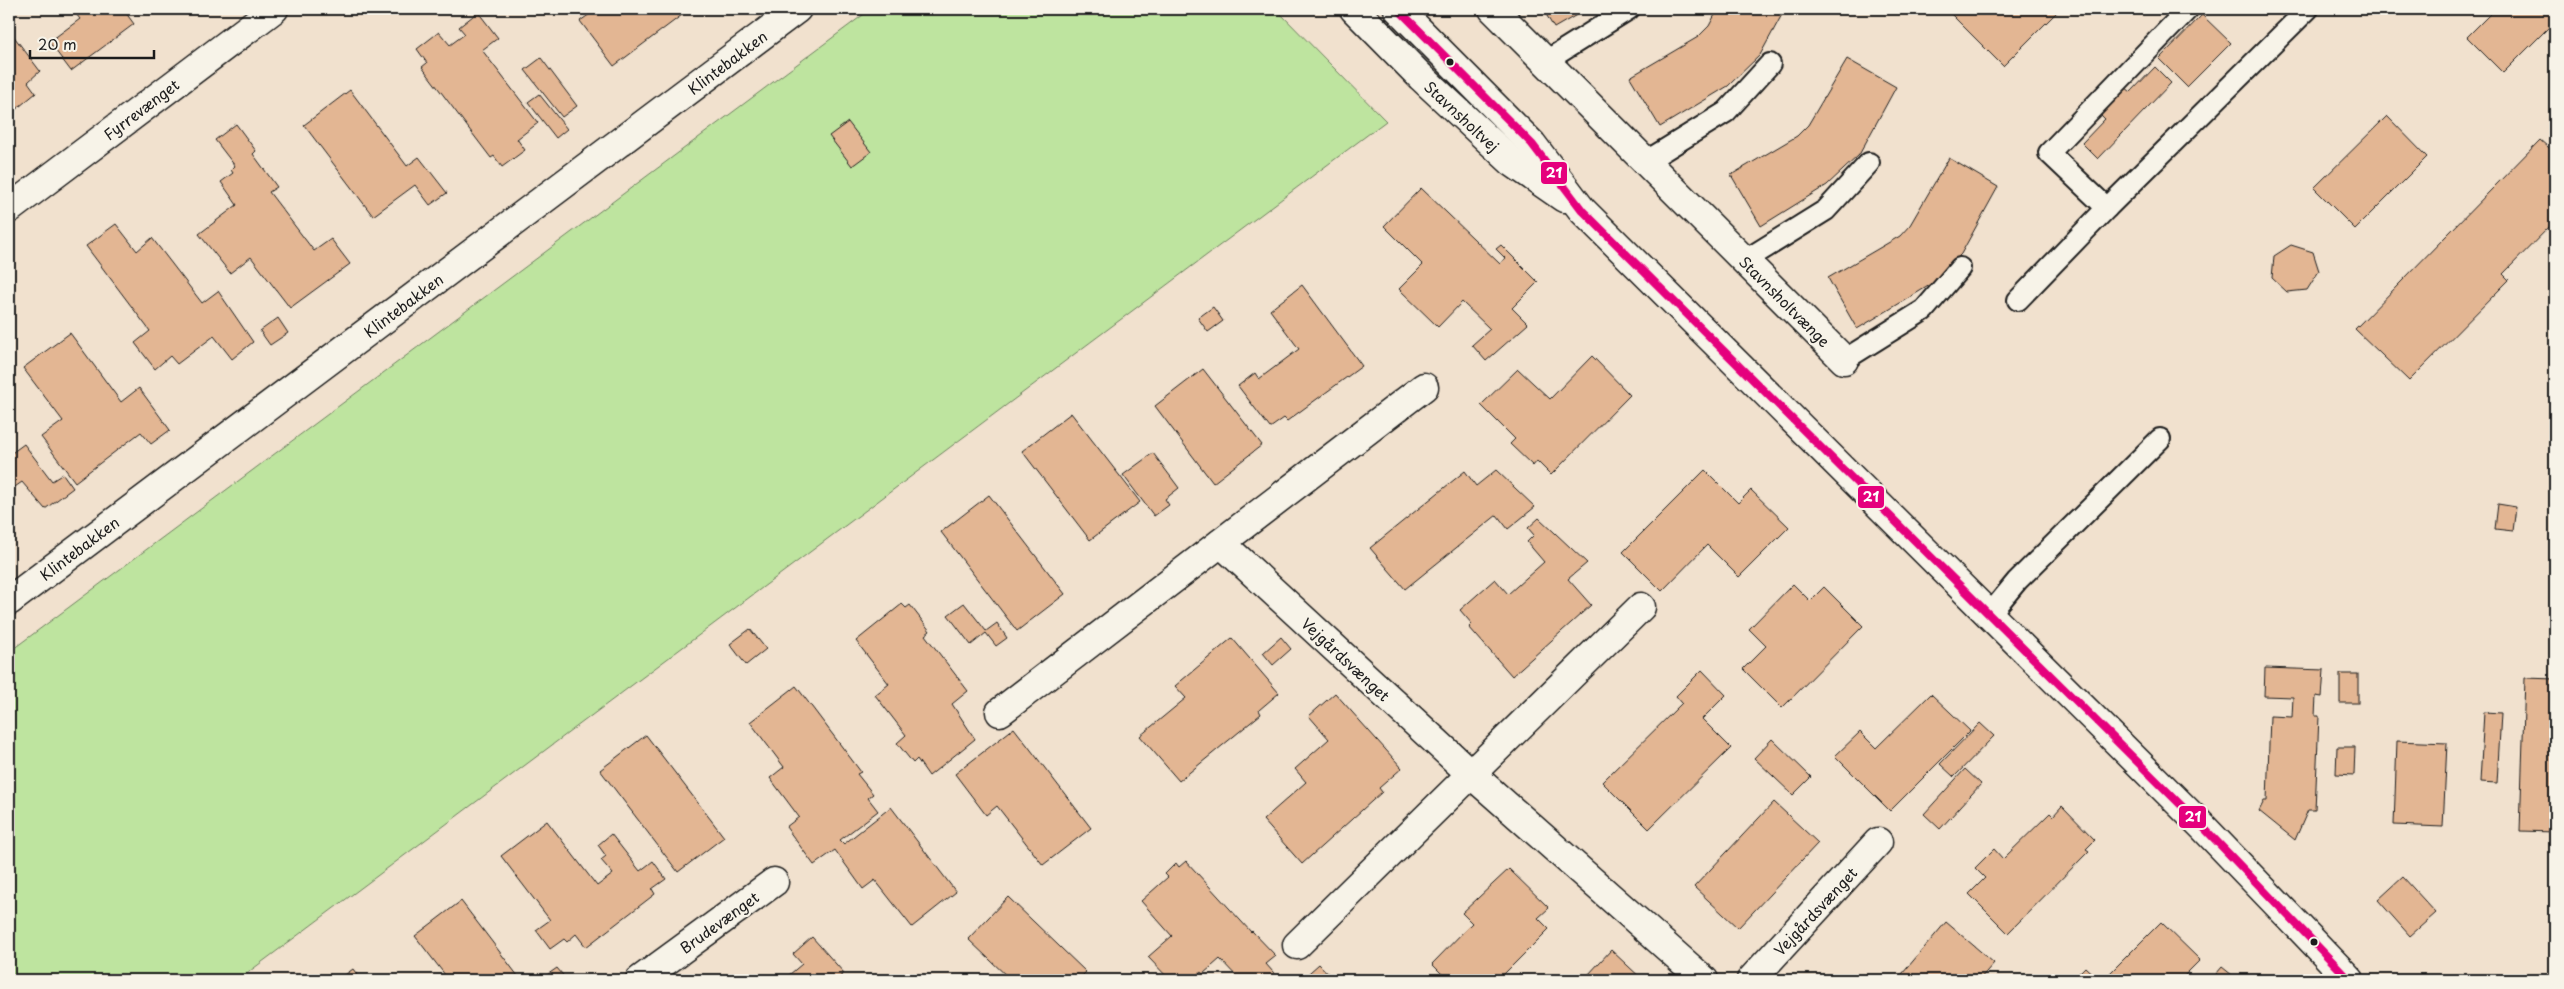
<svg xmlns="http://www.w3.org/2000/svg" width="2564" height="989" viewBox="0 0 2564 989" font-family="'Playpen Sans',sans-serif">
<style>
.green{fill:#bee49f;stroke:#6d805e}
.building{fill:#e3b693;stroke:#1c1c1c}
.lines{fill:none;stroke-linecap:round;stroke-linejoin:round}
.lane-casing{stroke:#1c1c1c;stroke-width:24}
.street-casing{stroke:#1c1c1c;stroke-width:31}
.secondary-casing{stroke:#1c1c1c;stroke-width:31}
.lane{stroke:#f7f3e8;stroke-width:20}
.street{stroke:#f7f3e8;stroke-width:28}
.secondary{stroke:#f7f3e8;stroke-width:28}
.bus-1-casing{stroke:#f7f3e8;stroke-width:11}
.bus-1{stroke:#e5007d;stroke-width:8}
.bus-dot{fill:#1c1c1c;stroke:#f7f3e8;stroke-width:2}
.labels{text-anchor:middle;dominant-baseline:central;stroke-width:4.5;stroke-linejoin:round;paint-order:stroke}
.street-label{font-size:15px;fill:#1c1c1c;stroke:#f7f3e8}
.line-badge{stroke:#f7f3e8;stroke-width:2}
.badge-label{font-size:14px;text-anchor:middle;font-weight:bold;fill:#fff}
</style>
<rect width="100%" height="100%" fill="#f1e1ce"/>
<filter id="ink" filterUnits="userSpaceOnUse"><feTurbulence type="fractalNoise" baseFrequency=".02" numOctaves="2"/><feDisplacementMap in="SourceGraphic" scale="10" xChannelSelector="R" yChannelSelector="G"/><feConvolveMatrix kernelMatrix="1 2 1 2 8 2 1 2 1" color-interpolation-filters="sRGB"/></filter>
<g filter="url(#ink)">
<path class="green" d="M871 9H1276L1386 121 238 980H9V652Z"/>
<g class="building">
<path d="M72 9H123L134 24 71 71 49 42 80 19Z"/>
<path d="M597 9H690L614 66 580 21Z"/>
<path d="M1543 9H1587L1554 28Z"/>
<path d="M1718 9H1785L1760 55 1728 86 1660 127 1630 77 1698 37 1709 26Z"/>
<path d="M1946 9H2060L2003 66Z"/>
<path d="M2495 9H2555V21L2503 73 2467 37Z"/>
<path d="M478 12 498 38 482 50 538 123 517 139 525 150 502 167 494 156 491 158 422 67 427 63 417 49 439 32 450 45 465 34 459 27Z"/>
<path d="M2202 15 2231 43 2187 87 2159 59Z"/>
<path d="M9 30 40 71 28 82 36 93 9 115Z"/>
<path d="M541 58 577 106 562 117 525 70Z"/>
<path d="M1847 59 1896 87 1859 155 1827 185 1761 226 1731 175 1797 136 1808 125Z"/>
<path d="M2155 67 2171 83 2098 159 2082 143 2105 119 2100 114 2125 87 2131 92Z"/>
<path d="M350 90 407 166 419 157 447 193 430 205 415 185 373 216 304 125Z"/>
<path d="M539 94 567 129 556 138 528 102Z"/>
<path d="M2387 116 2427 157 2355 229 2314 188Z"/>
<path d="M848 122 871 152 852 166 829 136Z"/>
<path d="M236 124 256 151 253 154 277 187 269 192 314 251 331 239 350 264 290 308 251 257 230 273 199 234 237 205 221 182 233 173 231 170 235 166 215 140Z"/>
<path d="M2540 140 2555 153V221L2503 274 2509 280 2409 381 2355 329Z"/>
<path d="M1949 158 1998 187 1961 254 1930 285 1857 329 1828 278 1900 236 1910 225Z"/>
<path d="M1421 188 1500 264 1505 258 1496 249 1501 245 1538 282 1512 308 1528 324 1486 361 1472 345 1490 329 1462 302 1438 327 1399 289 1423 265 1384 226Z"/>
<path d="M116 224 137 251 152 238 202 303 218 291 253 342 232 359 214 336 177 364 170 356 155 369 135 343 150 331 86 246Z"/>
<path d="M2291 245 2313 252 2319 271 2307 290 2287 292 2272 278 2274 256Z"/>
<path d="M1302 285 1362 366 1287 421 1284 418 1270 428 1238 386 1255 373 1259 379 1299 349 1270 310Z"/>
<path d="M1213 307 1223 321 1208 332 1198 318Z"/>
<path d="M278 318 288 333 270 345 260 331Z"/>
<path d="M70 333 121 402 139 388 170 430 151 444 141 432 75 482 41 437 63 421 23 368Z"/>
<path d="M1592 356 1630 395 1551 475 1537 461 1533 466 1510 444 1515 439 1481 405 1518 369 1550 399Z"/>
<path d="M1203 369 1262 445 1213 483 1155 406Z"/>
<path d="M1071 413 1140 502 1090 540 1022 451Z"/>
<path d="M24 444 52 481 63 474 73 488 45 509 22 482 9 491V455Z"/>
<path d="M1153 453 1179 488 1165 499 1169 505 1154 516 1123 475Z"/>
<path d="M1496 470 1535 507 1508 529 1497 515 1405 589 1370 548 1465 471 1476 486Z"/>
<path d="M1705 470 1738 503 1751 490 1789 527 1739 577 1707 545 1662 591 1623 552Z"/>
<path d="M989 495 1065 594 1017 631 941 532Z"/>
<path d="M2498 504 2516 507 2513 531 2495 529Z"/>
<path d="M1539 518 1587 563 1568 579 1591 605 1512 676 1469 627 1472 624 1460 610 1495 579 1508 594 1544 562 1527 542 1534 535 1528 528Z"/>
<path d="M1793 584 1810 601 1824 587 1863 626 1782 708 1743 669 1766 646 1749 629Z"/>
<path d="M964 603 986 631 997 623 1007 638 996 646 986 633 971 645 948 615Z"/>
<path d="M902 604 906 608 910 605 930 631 925 635 968 691 952 704 975 739 929 776 917 759 913 763 897 743 906 735 875 695 889 684 856 641Z"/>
<path d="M750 629 766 649 746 665 730 644Z"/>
<path d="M1281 637 1291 649 1273 665 1263 653Z"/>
<path d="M1232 638 1279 693 1259 710 1261 714 1179 781 1140 736 1186 698 1175 686Z"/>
<path d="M2265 668 2324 670 2322 697 2316 696 2315 716H2319L2315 810H2308L2295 840 2259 811 2264 801H2267L2270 716 2292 717 2293 697 2264 696Z"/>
<path d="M1702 670 1726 695 1702 719 1731 748 1649 829 1602 782 1682 703 1676 696Z"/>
<rect x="2340" y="674" width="18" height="29"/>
<path d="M2525 678 2555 679V832L2520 831Z"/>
<path d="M796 686 861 772 857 774 873 794 868 798 878 811 840 840 844 844 891 807 956 892 912 927 875 880 863 889 835 850 814 865 786 827 799 817 770 778 784 767 750 722Z"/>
<path d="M1335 693 1402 768 1379 788 1382 792 1302 864 1263 820 1306 782 1295 769 1329 739 1309 716Z"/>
<path d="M1931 694 1970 731 1890 811 1835 756 1860 732 1876 748Z"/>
<path d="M2484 712 2501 713 2497 783 2480 782Z"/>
<path d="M1980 723 1994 736 1954 777 1940 764Z"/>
<path d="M1014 728 1091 828 1043 865 997 806 986 815 955 774Z"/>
<path d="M646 735 724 837 678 872 600 770Z"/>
<path d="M1772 739 1811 777 1793 795 1754 758Z"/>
<path d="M2397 741 2447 743 2443 827 2394 825Z"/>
<path d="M2337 747H2355L2354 775 2336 774Z"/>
<path d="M1965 769 1981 784 1940 829 1924 814Z"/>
<path d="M1774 802 1818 843 1738 928 1694 887Z"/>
<path d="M2062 806 2095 840 2086 849 2089 851 2008 933 1969 894 1985 878 1975 868 1994 849 2003 859 2050 813 2053 816Z"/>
<path d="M547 821 597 886 613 874 601 860 606 856 598 845 611 834 640 871 653 861 666 879 652 889 655 894 586 947 576 934 567 942 564 939 550 949 536 930 550 920 501 856Z"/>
<path d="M1186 861 1251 932 1252 931 1276 956 1266 964 1280 980H1240L1220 959 1203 974 1201 972 1192 980H1170L1148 957 1172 936 1141 901 1168 877 1165 874 1176 863 1179 867Z"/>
<path d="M1509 869 1549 908 1538 918 1549 929 1498 980H1448L1432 964 1472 923 1462 913Z"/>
<path d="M2403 877 2436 913 2410 936 2378 900Z"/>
<path d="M1008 897 1086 972 1078 980H1011L968 939Z"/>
<path d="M461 901 521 980H449L415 936Z"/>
<path d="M1946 922 1994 963 1979 980H1972L1968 977 1965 980H1897Z"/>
<path d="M2161 922 2200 960 2180 980H2103Z"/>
<path d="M812 937 844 973 836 980H783L802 964 793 954Z"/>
<path d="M1611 950 1643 980H1590L1592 978 1588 975Z"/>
<path d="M1319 964 1334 980H1301Z"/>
<path d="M2085 967 2099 980H2078L2075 977Z"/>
<path d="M2222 967 2237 979 2236 980H2211Z"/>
<path d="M557 968 567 980H546L544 977Z"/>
<path d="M353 969 361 980H338Z"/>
</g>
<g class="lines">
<g class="lane-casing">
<g id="lane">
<path d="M1546 61 1629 9"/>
<path d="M1645 162 1726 112 1770 64"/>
<path d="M2107 208 2308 9"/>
<path d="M1744 261 1826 210 1869 163"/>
<path d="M2018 300 2107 208 2049 153 2188 9"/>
<path d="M1844 360 1924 310 1960 268"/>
<path d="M1989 615 2017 581 2160 439"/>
</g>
</g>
<g class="street-casing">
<g id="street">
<path d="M1493 9 1844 360"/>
<path d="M9 209 274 9"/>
<path d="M1221 543 1471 774 1704 980"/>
<path d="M9 601 797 9"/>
<path d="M1000 712 1424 387"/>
<path d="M1297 945 1641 607"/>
<path d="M640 980 774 882"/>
<path d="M1751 980 1878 842"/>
</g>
</g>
<g class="secondary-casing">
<g id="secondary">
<path d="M1354 9 1421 77 1512 162 1564 198"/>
<path d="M1398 9 1532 144 1582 210 2203 827 2350 980"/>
</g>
</g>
<use href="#lane" class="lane"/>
<use href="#street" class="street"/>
<use href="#secondary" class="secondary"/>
<g class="bus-1-casing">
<path id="bus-1" d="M1398 9 1532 144 1582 210 2203 827 2350 980"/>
</g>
<use href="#bus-1" class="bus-1"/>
</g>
</g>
<g class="bus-dot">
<circle cx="1450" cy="62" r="4.5"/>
<circle cx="2314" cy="942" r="4.5"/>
</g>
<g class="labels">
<g class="street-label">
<text transform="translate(727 62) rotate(-37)">Klintebakken</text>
<text transform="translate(141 109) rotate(-37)">Fyrrevænget</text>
<text transform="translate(1462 116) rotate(43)">Stavnsholtvej</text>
<text transform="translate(1785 301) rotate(45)">Stavnsholtvænge</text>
<text transform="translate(403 305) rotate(-37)">Klintebakken</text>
<text transform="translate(79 548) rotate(-37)">Klintebakken</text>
<text transform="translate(1346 659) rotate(43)">Vejgårdsvænget</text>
<text transform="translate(1815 911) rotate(-47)">Vejgårdsvænget</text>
<text transform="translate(719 922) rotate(-36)">Brudevænget</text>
</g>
</g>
<g class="line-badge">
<rect x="1540" y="161" width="28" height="24" rx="5" fill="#e5007d"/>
<rect x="1857" y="485" width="28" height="24" rx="5" fill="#e5007d"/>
<rect x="2178" y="805" width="29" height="24" rx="5" fill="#e5007d"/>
</g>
<g class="badge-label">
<text x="1554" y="178">21</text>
<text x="1871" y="502">21</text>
<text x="2193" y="822">21</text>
</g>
<rect width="2564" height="989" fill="none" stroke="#f7f3e8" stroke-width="30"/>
<rect x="15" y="15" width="2534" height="959" fill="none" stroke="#1c1c1c" stroke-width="2" filter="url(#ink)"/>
<path d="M30 50v8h124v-8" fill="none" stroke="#1c1c1c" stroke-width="2.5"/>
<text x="38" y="50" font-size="15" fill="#1c1c1c" stroke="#f7f3e8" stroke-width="4" paint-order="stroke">20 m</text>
</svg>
